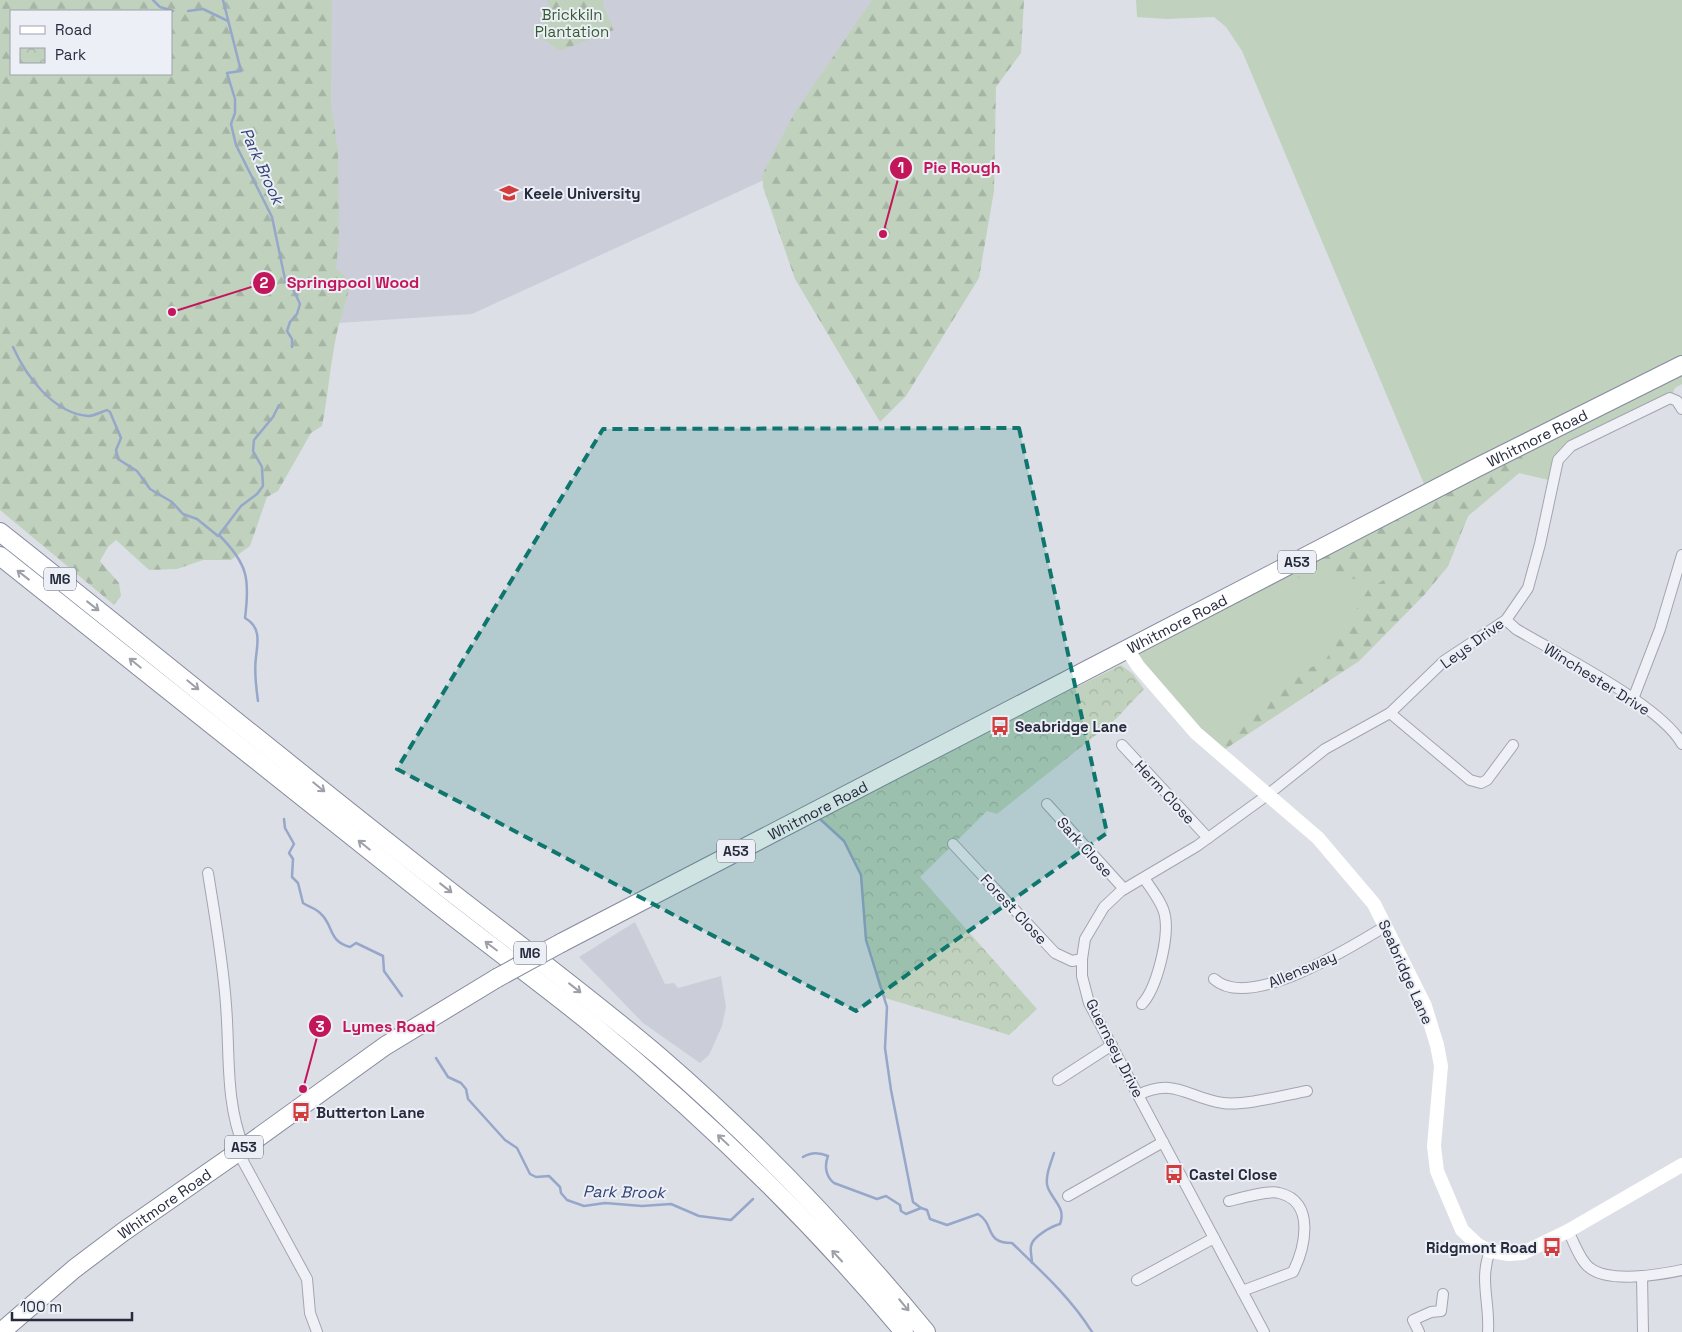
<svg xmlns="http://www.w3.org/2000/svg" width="1682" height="1332" viewBox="0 0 1682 1332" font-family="'Space Grotesk',sans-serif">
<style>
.built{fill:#cbced9}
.green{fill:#c0d2be}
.forest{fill:url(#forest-firs);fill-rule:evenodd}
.park{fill:url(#park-crowns)}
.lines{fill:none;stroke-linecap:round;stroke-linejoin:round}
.stream{stroke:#96a7c9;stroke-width:2.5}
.street-casing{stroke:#a2a5b1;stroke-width:12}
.highway-casing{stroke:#848a9e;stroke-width:20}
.street{stroke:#f0f1f6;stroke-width:10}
.secondary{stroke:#fff;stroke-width:14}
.highway{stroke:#fff;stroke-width:18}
.highway-bridge-casing{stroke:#848a9e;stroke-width:20;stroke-linecap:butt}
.highway-bridge{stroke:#fff;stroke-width:18}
.oneway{stroke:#9da0a8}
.marked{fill:#0f766e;fill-opacity:0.2;stroke:#0f766e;stroke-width:4;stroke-dasharray:10 6;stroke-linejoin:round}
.labels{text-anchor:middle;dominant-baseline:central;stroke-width:4;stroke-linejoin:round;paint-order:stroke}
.shield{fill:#eceff5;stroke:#616675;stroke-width:1}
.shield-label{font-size:14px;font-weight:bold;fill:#262b3e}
.park-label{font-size:15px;fill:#345b33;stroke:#eceff5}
.poi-label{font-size:15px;font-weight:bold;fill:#262b3e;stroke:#eceff5;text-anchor:start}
.street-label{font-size:15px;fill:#262b3e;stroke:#eceff5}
.water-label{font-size:16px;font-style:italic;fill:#2f4374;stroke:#eceff5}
.leader{fill:none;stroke:#c2185b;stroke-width:2}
.callout-dot{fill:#c2185b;stroke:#eceff5;stroke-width:2}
.mark-label{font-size:15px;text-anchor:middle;font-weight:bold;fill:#fff}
.callout-label{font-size:16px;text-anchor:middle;font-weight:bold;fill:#c2185b;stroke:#eceff5;stroke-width:4;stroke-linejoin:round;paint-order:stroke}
</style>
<defs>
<pattern id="forest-firs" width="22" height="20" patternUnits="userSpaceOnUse" patternTransform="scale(1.25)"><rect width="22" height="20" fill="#c0d2be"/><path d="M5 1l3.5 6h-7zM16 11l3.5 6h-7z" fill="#a5b4a4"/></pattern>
<pattern id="park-crowns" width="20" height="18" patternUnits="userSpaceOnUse" patternTransform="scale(1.25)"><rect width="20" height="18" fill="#c0d2be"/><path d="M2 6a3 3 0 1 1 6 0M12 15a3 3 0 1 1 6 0" fill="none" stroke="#a5b4a4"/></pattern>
</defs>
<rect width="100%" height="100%" fill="#dddfe7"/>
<g class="built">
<path d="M195 0H1016L1002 71 472 314 339 323Z"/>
<path d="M635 922 665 984 674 983 678 988 721 976 726 1007 722 1026 709 1055 700 1063 643 1023 579 957Z"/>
</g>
<g class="green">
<path d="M1136 0H1682V358L1424 484 1242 51 1226 27 1214 17 1166 19 1137 17Z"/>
<path d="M1682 365V384L1675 388 1670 398 1564 452 1553 481 1519 473 1468 516 1448 566 1425 594 1359 661 1219 753 1127 649Z"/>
</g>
<g class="forest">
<path d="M0 0H332L331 103 338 151 339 238 336 268 350 281C348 301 340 317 336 337 330 366 328 396 322 426L311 433 278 491 267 497 250 546 231 560H203L177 569 149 570 116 540 108 547 100 561 119 583 121 596 114 605 0 510ZM11 11H171V74H11Z"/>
<path d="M547 0H603L604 7 614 30 560 51 534 33 551 14Z"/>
<path d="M872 0H1024L1021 53 996 87 994 191 979 278 906 396 880 422 795 279 763 187V173L795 112Z"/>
<path d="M1552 435 1555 441 1523 458 1519 473 1468 516 1448 566 1425 594 1359 661 1219 753 1211 746 1219 736 1239 727 1248 711 1273 685 1325 661 1368 590 1390 576 1392 569 1386 567C1357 580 1352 586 1323 566L1296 579 1284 574Z"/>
</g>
<path class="park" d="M1121 665 1133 674 1144 689 1116 719 997 814 987 811 920 877 1037 1009 1009 1035 885 998 879 987 866 940 861 875 844 841 820 819 924 763Z"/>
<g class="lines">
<g class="stream">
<path d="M153 0 160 7 173 11"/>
<path d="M223 0 241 71 227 73 235 99V113L231 124 236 145 272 217 286 284 293 289 300 304 297 314 290 322 287 331 292 339V347"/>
<path d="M188 11 203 9 228 21"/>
<path d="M13 347C26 376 53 413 88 416 94 416 101 412 107 410L110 412 121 438 116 450 118 459 137 471 150 489 172 502 183 514 197 519 218 536"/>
<path d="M258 701C256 687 254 671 256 657 258 642 261 627 245 618 250 579 248 564 219 535L241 506 257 494 263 486 262 467 253 451 254 440 273 417 279 405"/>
<path d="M284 819 285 828 294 844 289 853 293 859 292 877 298 883 303 903C309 907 317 909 321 914 334 926 328 941 350 947L356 943 383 956 384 971 402 996"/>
<path d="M820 819 844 841 861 875 866 940 887 1007 885 1048 891 1090 913 1202 921 1208"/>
<path d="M436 1058 448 1077 461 1083 466 1089 468 1099 505 1140 517 1148 530 1174 536 1177 549 1176 560 1187 561 1193 567 1200 584 1206 605 1203 642 1206 671 1204 699 1216 731 1220 753 1199"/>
<path d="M803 1157C811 1152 819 1152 828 1156 824 1166 826 1177 834 1183L877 1199 886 1196 900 1205 901 1211 906 1214 921 1208 927 1210 930 1219 947 1225 978 1214C995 1224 984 1243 1012 1243 1041 1271 1071 1298 1092 1332"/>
<path d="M1032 1263C1032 1258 1030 1251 1031 1246 1032 1237 1052 1226 1060 1224 1066 1208 1054 1202 1048 1188 1044 1178 1051 1163 1054 1153"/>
</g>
<g class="street-casing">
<g id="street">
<path d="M1506 620 1516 629C1556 653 1661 705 1682 744"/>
<path d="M1633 699 1660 629 1682 555"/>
<path d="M1390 713 1470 780 1481 783 1487 780 1513 745"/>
<path d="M1122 745 1208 838"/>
<path d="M1047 804 1124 889"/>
<path d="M953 844 1055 953 1072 961 1082 959"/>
<path d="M208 873C215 917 223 961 226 1005 230 1053 225 1102 244 1148"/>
<path d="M1214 979C1250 1012 1352 946 1386 926"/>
<path d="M1142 1004C1157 988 1169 938 1165 916 1163 903 1151 889 1144 878"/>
<path d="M1058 1080 1112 1045"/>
<path d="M1138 1095C1175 1077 1188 1098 1223 1103 1244 1106 1285 1095 1307 1091"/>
<path d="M238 1152 307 1279 310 1313 317 1332"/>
<path d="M1068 1196 1163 1142"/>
<path d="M1229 1201C1241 1198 1268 1190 1279 1193 1316 1201 1305 1248 1293 1272L1242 1291"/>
<path d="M1568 1231C1574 1242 1580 1261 1590 1268 1609 1283 1659 1275 1682 1270"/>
<path d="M1642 1276 1643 1332"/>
<path d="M1137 1280 1214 1238"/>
<path d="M1264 1332 1089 1003 1082 976V959L1085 939 1104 907 1121 891 1197 846 1266 796 1325 749 1390 713 1444 661 1506 620 1528 588 1540 544 1558 460 1571 446 1670 398 1677 401 1682 409"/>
<path d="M1419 1332 1413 1320 1431 1312 1441 1311 1443 1294"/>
<path d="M1488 1332C1490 1303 1479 1279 1490 1251"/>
</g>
</g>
<g class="highway-casing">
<g id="highway">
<path d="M0 532C139 642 275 754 414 863 496 928 581 990 661 1058 757 1141 845 1234 926 1332"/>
<path d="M0 556C143 669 285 783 427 896 482 940 539 981 593 1025 705 1118 811 1220 904 1332"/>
<path id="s1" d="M561 943 1476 468 1682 365"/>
<path id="s2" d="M1 1332 74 1269 123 1232 238 1152 385 1046 497 978"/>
</g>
</g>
<use href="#street" class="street"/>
<path class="secondary" d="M1127 649 1138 666 1196 733 1318 838 1374 904 1425 1006 1437 1045 1441 1066 1434 1146 1437 1171 1462 1230 1478 1245 1490 1251 1509 1254 1523 1253 1568 1231 1682 1165"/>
<use href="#highway" class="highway"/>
<g class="highway-bridge-casing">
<path id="highway-bridge" d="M497 978 561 943"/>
</g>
<use href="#highway-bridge" class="highway-bridge"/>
</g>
<defs><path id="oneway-shaft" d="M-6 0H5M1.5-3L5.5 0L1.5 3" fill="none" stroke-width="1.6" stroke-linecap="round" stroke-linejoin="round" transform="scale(1.25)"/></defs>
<g class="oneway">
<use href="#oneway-shaft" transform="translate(23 575) rotate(-142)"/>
<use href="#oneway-shaft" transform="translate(93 606) rotate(38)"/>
<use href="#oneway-shaft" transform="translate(135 663) rotate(-141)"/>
<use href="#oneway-shaft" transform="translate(193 685) rotate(39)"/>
<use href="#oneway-shaft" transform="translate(319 787) rotate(39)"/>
<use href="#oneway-shaft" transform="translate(364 845) rotate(-141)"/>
<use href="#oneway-shaft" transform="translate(446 888) rotate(38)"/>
<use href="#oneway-shaft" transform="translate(491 946) rotate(-143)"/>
<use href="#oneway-shaft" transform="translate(575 988) rotate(38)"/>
<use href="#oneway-shaft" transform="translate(723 1140) rotate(-137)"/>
<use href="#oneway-shaft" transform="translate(837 1256) rotate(-133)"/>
<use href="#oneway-shaft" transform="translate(904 1305) rotate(50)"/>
</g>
<path class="marked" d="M1019 428 1107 833 856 1011 397 769 603 429Z"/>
<defs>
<g id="university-bare" transform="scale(1.5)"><path d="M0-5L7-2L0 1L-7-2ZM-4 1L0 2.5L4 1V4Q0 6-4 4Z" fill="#d33c3c" stroke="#eceff5" stroke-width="2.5" paint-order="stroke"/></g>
<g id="bus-bare" transform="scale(1.5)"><path d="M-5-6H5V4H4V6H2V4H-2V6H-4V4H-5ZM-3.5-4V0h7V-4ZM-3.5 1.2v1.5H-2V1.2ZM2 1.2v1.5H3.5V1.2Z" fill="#d33c3c" stroke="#eceff5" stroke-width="2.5" paint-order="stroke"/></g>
</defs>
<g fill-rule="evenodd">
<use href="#university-bare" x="509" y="193"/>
<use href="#bus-bare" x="1000" y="726"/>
<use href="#bus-bare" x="301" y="1112"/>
<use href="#bus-bare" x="1174" y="1174"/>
<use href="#bus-bare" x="1552" y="1247"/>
</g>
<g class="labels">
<g class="shield">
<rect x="1278" y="550.5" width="38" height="23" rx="4"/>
<rect x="44" y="567.5" width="32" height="23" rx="4"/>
<rect x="717" y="839.5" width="38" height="23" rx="4"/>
<rect x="514" y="941.5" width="32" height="23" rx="4"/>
<rect x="225" y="1135.5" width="38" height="23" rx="4"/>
</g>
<g class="shield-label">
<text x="1297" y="562">A53</text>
<text x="60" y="579">M6</text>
<text x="736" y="851">A53</text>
<text x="530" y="953">M6</text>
<text x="244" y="1147">A53</text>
</g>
<g class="park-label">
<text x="572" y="14">Brickkiln<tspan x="572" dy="17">Plantation</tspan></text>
</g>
<g class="poi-label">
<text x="524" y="193">Keele University</text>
<text x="1015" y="726">Seabridge Lane</text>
<text x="316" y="1112">Butterton Lane</text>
<text x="1189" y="1174">Castel Close</text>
<text x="1537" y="1247" text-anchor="end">Ridgmont Road</text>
</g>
<g class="street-label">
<text stroke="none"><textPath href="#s1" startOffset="1099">Whitmore Road</textPath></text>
<text stroke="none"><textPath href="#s1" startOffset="694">Whitmore Road</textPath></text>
<text transform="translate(1472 643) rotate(-36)">Leys Drive</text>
<text transform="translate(1597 679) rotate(32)">Winchester Drive</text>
<text transform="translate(1165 792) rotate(47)">Herm Close</text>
<text stroke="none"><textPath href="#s1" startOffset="289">Whitmore Road</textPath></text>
<text transform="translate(1085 847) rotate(48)">Sark Close</text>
<text transform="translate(1014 909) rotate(47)">Forest Close</text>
<text transform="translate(1302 969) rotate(-23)">Allensway</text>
<text transform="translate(1406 972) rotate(66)">Seabridge Lane</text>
<text transform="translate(1115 1048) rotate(63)">Guernsey Drive</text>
<text stroke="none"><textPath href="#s2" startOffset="208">Whitmore Road</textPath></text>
</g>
<g class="water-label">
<text transform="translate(262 166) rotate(66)">Park Brook</text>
<text transform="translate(624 1192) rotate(1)">Park Brook</text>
</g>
</g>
<path class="leader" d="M883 234L901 168M172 312L264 283M303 1089L320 1026"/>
<g class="callout-dot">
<circle cx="883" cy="234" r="5"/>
<circle cx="172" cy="312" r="5"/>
<circle cx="303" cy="1089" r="5"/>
<circle cx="901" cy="168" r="12"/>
<circle cx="264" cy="283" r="12"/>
<circle cx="320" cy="1026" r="12"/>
</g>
<g class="mark-label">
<text x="901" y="173">1</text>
<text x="264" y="288">2</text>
<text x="320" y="1032">3</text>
</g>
<g class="callout-label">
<text x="962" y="173">Pie Rough</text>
<text x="353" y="288">Springpool Wood</text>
<text x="389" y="1032">Lymes Road</text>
</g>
<rect x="10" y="10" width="162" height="65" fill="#eceff5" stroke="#9da1ac"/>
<rect x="20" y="26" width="25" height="8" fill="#ffffff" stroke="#9da1ac"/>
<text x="55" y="35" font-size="15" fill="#262b3e">Road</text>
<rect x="20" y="48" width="25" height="15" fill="url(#park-crowns)" stroke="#9da1ac"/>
<text x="55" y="60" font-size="15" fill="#262b3e">Park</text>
<path d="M12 1312v8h120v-8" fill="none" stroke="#262b3e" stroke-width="2.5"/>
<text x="20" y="1312" font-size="15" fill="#262b3e" stroke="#eceff5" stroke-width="4" paint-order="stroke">100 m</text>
</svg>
